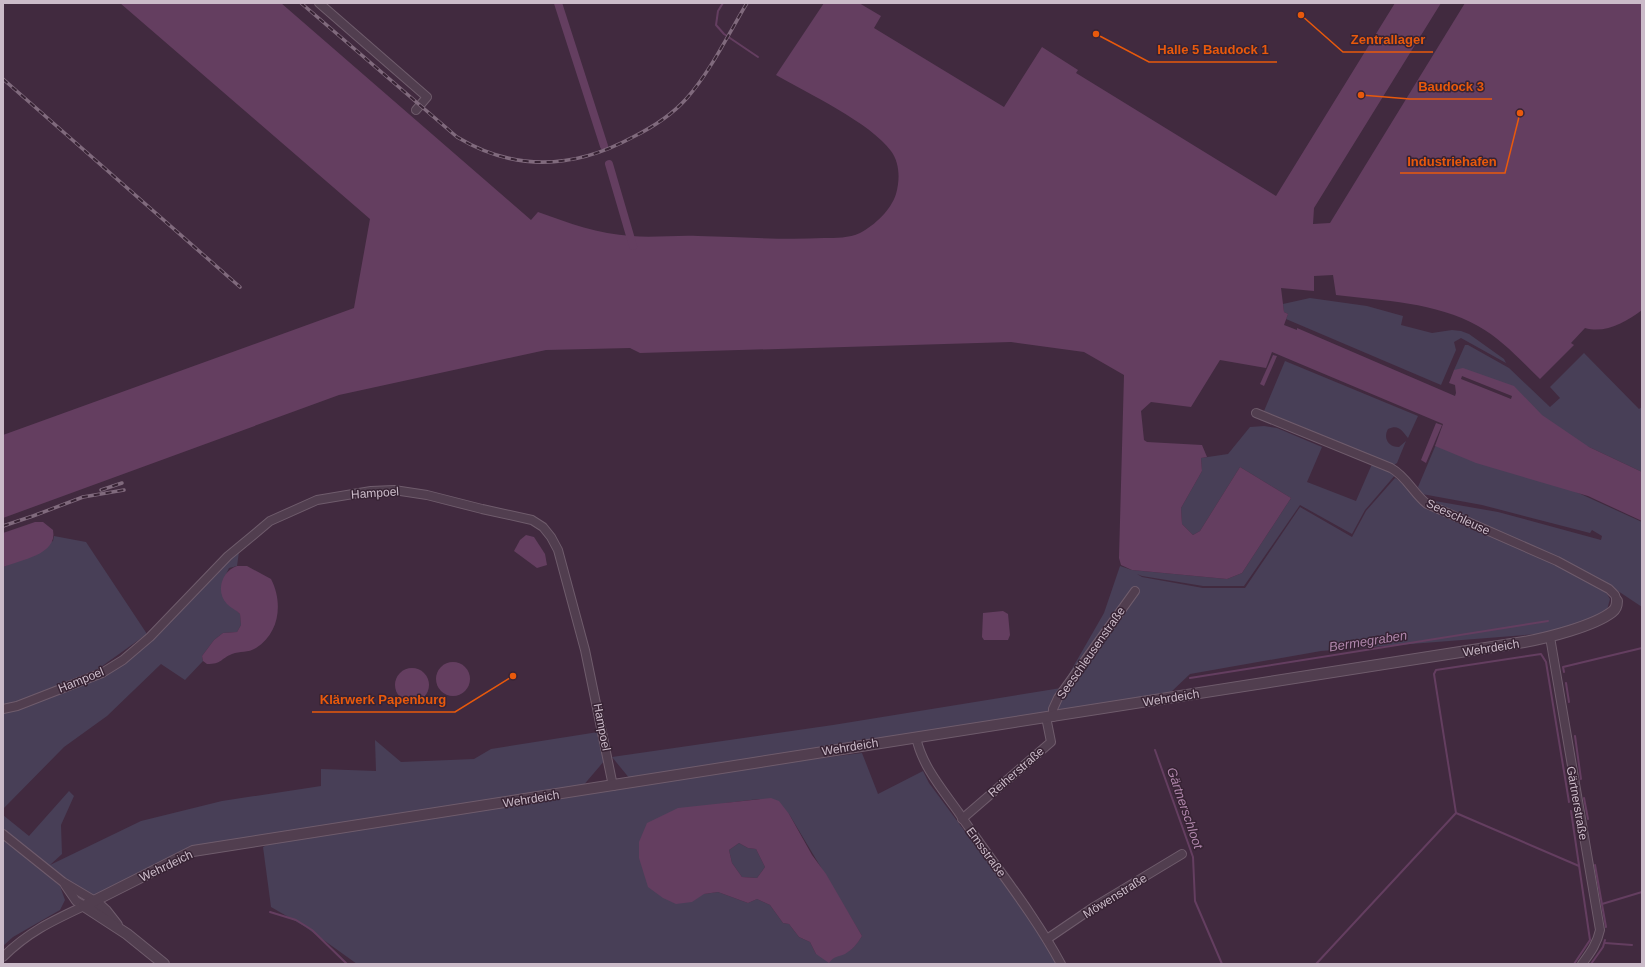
<svg xmlns="http://www.w3.org/2000/svg" width="1645" height="967" viewBox="0 0 1645 967" font-family="Helvetica,sans-serif">
<style>
.green{fill:#483f57;fill-rule:evenodd}
.water{fill:#643e60;fill-rule:evenodd}
.pier{fill:#412a3f}
.lines{fill:none;stroke-linecap:round;stroke-linejoin:round}
.stream{stroke:#643e60;stroke-width:2}
.canal{stroke:#643e60;stroke-width:8}
.minor-casing{stroke:#6f5c6c;stroke-width:10}
.tertiary-casing{stroke:#6f5c6c;stroke-width:12}
.minor{stroke:#513e4f;stroke-width:8}
.tertiary{stroke:#513e4f;stroke-width:10}
.rail-casing{stroke:#806a7d;stroke-width:3.5}
.rail{stroke:#372334;stroke-width:2;stroke-dasharray:6;stroke-linecap:butt}
.labels{text-anchor:middle;dominant-baseline:central;stroke-width:3;stroke-linejoin:round;paint-order:stroke}
.street-label{font-size:12px;fill:#cbbbc9;stroke:#372334}
.water-label{font-size:13px;font-style:italic;fill:#af86ab;stroke:#372334}
.leader{fill:none;stroke:#e8590c;stroke-width:1.5}
.callout-dot{fill:#e8590c;stroke:#372334;stroke-width:1.5}
.callout-label{font-size:13px;text-anchor:middle;font-weight:bold;fill:#e8590c;stroke:#372334;stroke-width:3;stroke-linejoin:round;paint-order:stroke}
</style>
<rect width="100%" height="100%" fill="#412a3f"/>
<g class="green">
<path d="M1310 298 1367 306 1403 316 1401 325 1432 333 1452 330 1461 331 1469 334 1504 359 1506 363 1461 338 1454 342 1456 350 1441 385 1286 319 1288 314 1284 312 1283 304Z"/>
<path d="M1465 345H1468L1509 368 1550 407 1560 398 1550 387 1584 353 1639 409 1642 407V472L1589 447 1572 442 1504 389 1454 370Z"/>
<path d="M1285 361 1418 416 1408 438C1402 431 1399 424 1388 429 1383 438 1388 447 1399 447L1406 441 1397 463 1394 465 1264 411Z"/>
<path d="M1264 426 1277 428 1322 447 1307 482 1356 501 1372 464 1396 474 1365 510 1352 534 1300 505 1244 586H1203L1142 576 1137 574 1142 577 1203 588H1245L1300 507 1352 537 1366 511 1395 478C1404 482 1416 501 1427 509L1556 563 1604 589 1610 599 1607 610 1601 615 1551 633 1321 651 1190 674 1170 693 630 779 612 757 833 725 1061 688 1104 613 1120 566 1132 570 1227 579 1242 573 1291 498 1240 467 1200 531 1193 535 1182 524 1181 508 1202 471 1201 458 1228 454 1250 427Z"/>
<path d="M1437 442 1528 470 1642 522V607L1609 585 1433 503 1435 501 1498 512 1601 540 1602 536 1592 530 1590 533 1482 505 1422 494 1418 487Z"/>
<path d="M54 536 86 542 147 634 98 669 14 703 3 704V567L53 541Z"/>
<path d="M239 552 237 566 229 568 222 583 235 609 240 614 241 625 237 632 223 633 214 640 202 656 203 661 185 680 161 664 107 716 64 747 3 809V712L19 710 104 675Z"/>
<path d="M598 732 605 760 582 787 192 849 93 896 62 878 48 866 43 871 60 886 65 900 60 910 13 937 3 946V815L29 836 69 791 74 796 61 825 62 854 50 865 141 821 222 801 321 786V769L376 771 375 740 401 762 474 759 491 749Z"/>
<path d="M862 753 878 794 923 771 929 783 1015 899 1044 941 1056 964H357L304 926 271 907 263 847 273 842 767 765ZM759 799 789 814 862 936C850 956 838 957 816 954L810 942 799 937 789 924 783 923 770 905 757 899 748 903 718 892 704 894 726 803Z"/>
<path d="M739 843 748 848 756 849 765 867 757 878 742 877 732 863 729 850Z"/>
</g>
<g class="water">
<path d="M120 3H281L531 220 538 212C568 223 599 234 631 236 653 238 676 235 698 236 740 237 782 240 824 238 836 238 849 238 860 233 875 225 891 210 896 194 900 180 900 163 891 151 871 123 807 93 776 75L824 3H859L881 16 874 28 1004 107 1042 47 1078 70 1076 73 1276 196 1395 3H1441L1314 208 1313 224 1330 223 1465 3H1642V310C1626 322 1605 334 1585 328L1571 343 1574 345 1540 379C1521 361 1502 339 1478 326 1436 302 1383 301 1336 295L1333 275 1314 276V291L1281 288 1284 312 1288 314 1284 325 1297 330V328L1455 396 1456 393 1455 385 1449 383 1454 370 1463 368 1514 386 1542 415 1589 447 1642 472V521L1588 496 1476 463 1435 446 1443 424 1272 352 1266 368 1220 360 1191 407 1151 402 1141 411 1144 440 1147 442 1202 445 1207 457 1201 458 1202 471 1181 508 1182 524 1193 535 1200 531 1240 467 1291 498 1242 573 1227 579 1132 570 1121 565 1119 558 1124 375 1084 352 1011 342 640 353 630 348 546 350 339 395 3 518V435L354 308 370 219Z"/>
<path d="M1273 355 1277 356 1264 386 1260 384Z"/>
<path d="M1436 423 1442 425 1426 463 1421 460Z"/>
<path d="M35 522H43L53 530C58 555 20 560 3 567V533Z"/>
<path d="M526 535 534 537 545 554 547 565 537 568 514 551 520 540Z"/>
<path d="M237 566H247L271 579C283 602 280 633 256 648 248 653 240 651 232 654 220 659 222 664 207 664L203 661 202 656 214 640 223 633 237 632 241 625 240 614C236 610 231 608 227 604 215 591 222 571 237 566Z"/>
<path d="M1003 611 1008 614 1010 635 1008 640H984L982 637 983 613Z"/>
<circle cx="453" cy="679" r="17"/>
<circle cx="412" cy="685" r="17"/>
<path d="M771 798 779 801 789 814 812 855 826 874 862 936C858 943 852 950 845 954 838 957 834 956 829 963L816 954 810 942 799 937 789 924 783 923 770 905 757 899 748 903 718 892 704 894 692 902 676 904 663 898 648 887 639 858V842L647 823 678 808ZM739 843 748 848 756 849 765 867 757 878 742 877 732 863 729 850Z"/>
</g>
<path class="pier" d="M1462 376 1512 396 1511 399 1461 379Z"/>
<g class="lines">
<g class="stream">
<path d="M723 3 718 11 716 25 724 34 758 57"/>
<path d="M1564 672 1563 667 1642 648"/>
<path d="M1190 678 1548 621"/>
<path d="M1566 683 1569 702"/>
<path d="M1575 736 1581 779"/>
<path d="M1155 750 1193 857 1195 901 1222 964"/>
<path d="M1584 798 1588 819"/>
<path d="M1571 811 1590 940 1574 964"/>
<path d="M1456 813 1579 866"/>
<path d="M1595 865 1606 927"/>
<path d="M1602 904 1642 892"/>
<path d="M270 912 296 920 312 930 347 964"/>
<path d="M1605 943 1632 945"/>
<path d="M1316 964 1456 813 1434 674 1436 670 1541 654 1546 662 1569 802"/>
<path d="M1591 964 1603 947 1605 940"/>
</g>
<g class="canal">
<path d="M558 3 604 146"/>
<path d="M609 164 633 246"/>
</g>
<g class="minor-casing">
<g id="minor">
<path d="M319 3 427 97 416 110"/>
<path d="M1256 413 1391 468C1407 477 1413 493 1427 504L1557 561 1609 589 1615 595 1617 601"/>
<path d="M1550 637 1600 930C1597 944 1590 953 1582 964"/>
<path d="M3 709 17 706 102 673 123 660 150 637 228 556 257 532 270 521 317 500 371 491 394 490 427 495 482 509 532 520 543 527 551 537 558 550 585 650 613 786"/>
<path d="M1053 717V709L1058 698 1135 591"/>
<path d="M916 737C922 766 942 789 959 813 993 864 1032 910 1061 964"/>
<path d="M962 819 1051 742 1046 717"/>
<path d="M3 834 63 882 95 901"/>
<path d="M65 885 76 901 84 906"/>
<path d="M1047 939 1094 907 1182 854"/>
<path d="M3 957C28 932 52 921 84 906"/>
</g>
</g>
<g class="tertiary-casing">
<g id="tertiary">
<path d="M95 901 106 911 117 925"/>
<path d="M164 964 127 934 84 906 193 851 1524 642C1547 638 1594 626 1612 612 1616 609 1617 606 1617 601"/>
</g>
</g>
<use href="#minor" class="minor"/>
<use href="#tertiary" class="tertiary"/>
<g class="rail-casing">
<g id="rail">
<path d="M301 3 457 137C515 172 574 169 633 137 653 127 672 115 687 98 710 72 729 33 747 3"/>
<path d="M3 79 240 287"/>
<path d="M101 490 122 483"/>
<path d="M3 526 33 516 83 497 124 490"/>
</g>
</g>
<use href="#rail" class="rail"/>
</g>
<g class="labels">
<g class="street-label">
<text transform="translate(375 493) rotate(-4)">Hampoel</text>
<text transform="translate(1458 517) rotate(25)">Seeschleuse</text>
<text transform="translate(1491 648) rotate(-9)">Wehrdeich</text>
<text transform="translate(1091 653) rotate(-55)">Seeschleusenstraße</text>
<text transform="translate(81 680) rotate(-22)">Hampoel</text>
<text transform="translate(1171 698) rotate(-9)">Wehrdeich</text>
<text transform="translate(602 727) rotate(79)">Hampoel</text>
<text transform="translate(850 747) rotate(-9)">Wehrdeich</text>
<text transform="translate(1016 772) rotate(-41)">Reiherstraße</text>
<text transform="translate(531 799) rotate(-9)">Wehrdeich</text>
<text transform="translate(1577 803) rotate(80)">Gärtnerstraße</text>
<text transform="translate(986 852) rotate(54)">Emsstraße</text>
<text transform="translate(166 866) rotate(-26)">Wehrdeich</text>
<text transform="translate(1115 896) rotate(-32)">Möwenstraße</text>
</g>
<g class="water-label">
<text transform="translate(1368 641) rotate(-9)">Bermegraben</text>
<text transform="translate(1185 808) rotate(71)">Gärtnerschloot</text>
</g>
</g>
<path class="leader" d="M1301 15L1343 52H1433M1096 34L1149 62H1277M1361 95L1410 99H1492M1520 113L1505 173H1400M513 676L455 712H312"/>
<g class="callout-dot">
<circle cx="1301" cy="15" r="4"/>
<circle cx="1096" cy="34" r="4"/>
<circle cx="1361" cy="95" r="4"/>
<circle cx="1520" cy="113" r="4"/>
<circle cx="513" cy="676" r="4"/>
</g>
<g class="callout-label">
<text x="1388" y="44">Zentrallager</text>
<text x="1213" y="54">Halle 5 Baudock 1</text>
<text x="1451" y="91">Baudock 3</text>
<text x="1452" y="166">Industriehafen</text>
<text x="383" y="704">Klärwerk Papenburg</text>
</g>
<rect width="1645" height="967" fill="none" stroke="#cbbbc9" stroke-width="8"/>
</svg>
